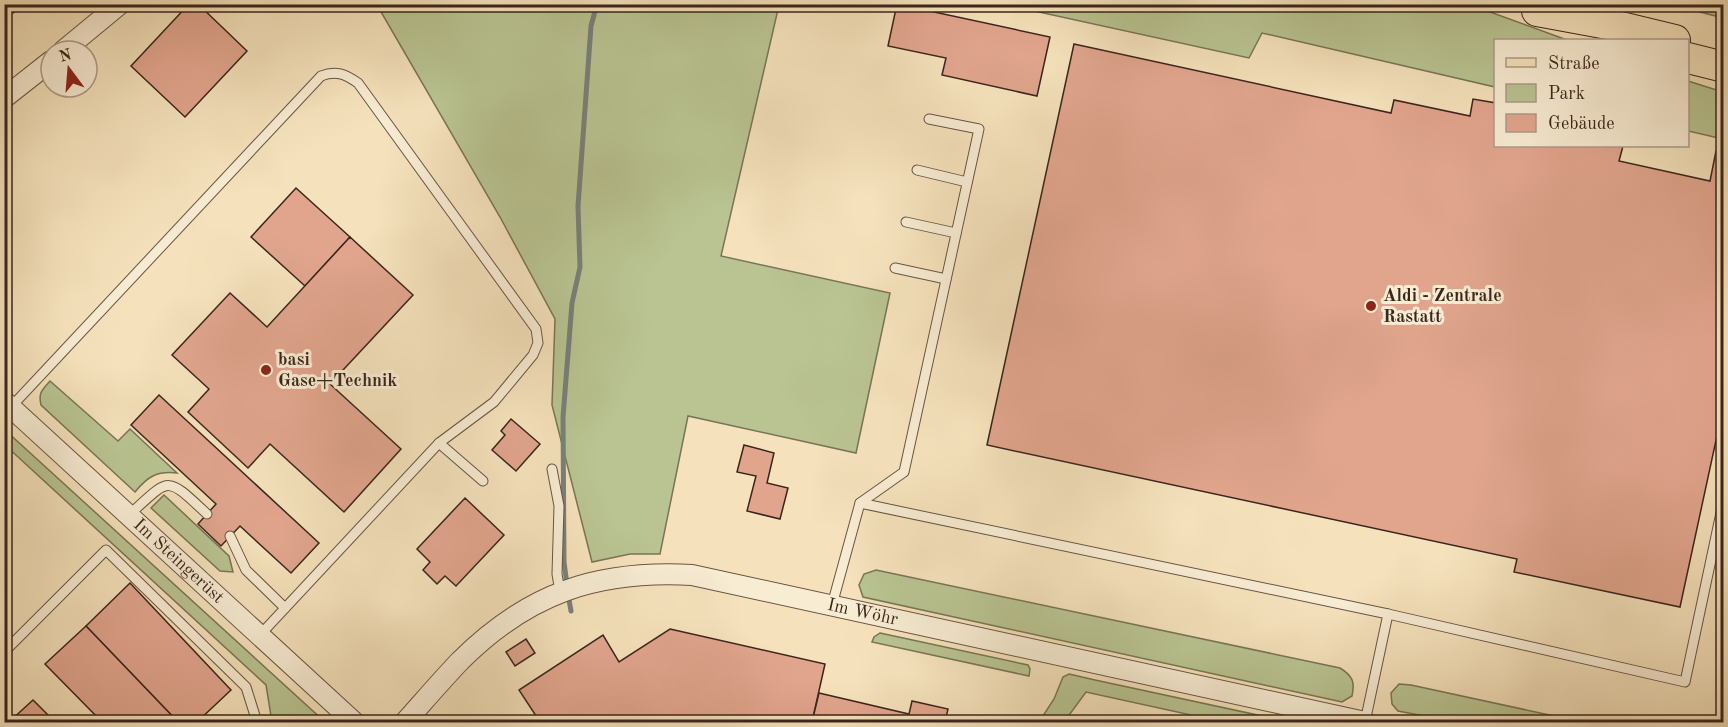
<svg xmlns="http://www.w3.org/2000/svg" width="1728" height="727" viewBox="0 0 1728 727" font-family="'Old Standard TT',serif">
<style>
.green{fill:#b9c492;stroke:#7a7456;stroke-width:1.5}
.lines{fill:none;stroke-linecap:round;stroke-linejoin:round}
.stream{stroke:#78807b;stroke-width:5}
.building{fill:#e1a58e;stroke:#3b251b;stroke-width:1.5}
.service-casing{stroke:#6a5443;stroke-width:11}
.minor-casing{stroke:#6a5443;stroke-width:22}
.primary-casing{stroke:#3b251b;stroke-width:32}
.service{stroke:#f8ecd3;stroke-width:9}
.minor{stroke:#f8ecd3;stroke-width:20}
.primary{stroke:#f5e2bc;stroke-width:30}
.poi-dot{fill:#8f2418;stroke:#f8ecd3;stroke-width:2}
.labels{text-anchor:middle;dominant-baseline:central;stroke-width:6;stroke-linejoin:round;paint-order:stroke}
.poi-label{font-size:18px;font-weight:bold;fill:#3b251b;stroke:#f8ecd3;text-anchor:start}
.street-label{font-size:18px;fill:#3b251b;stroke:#f8ecd3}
</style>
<rect width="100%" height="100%" fill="#f5e2bc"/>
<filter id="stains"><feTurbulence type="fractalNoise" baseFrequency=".00333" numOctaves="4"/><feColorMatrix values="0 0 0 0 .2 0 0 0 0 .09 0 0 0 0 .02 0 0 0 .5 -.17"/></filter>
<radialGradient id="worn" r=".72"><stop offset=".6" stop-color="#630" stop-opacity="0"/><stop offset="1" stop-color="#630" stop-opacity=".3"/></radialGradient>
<g class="green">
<path d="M377 5H779L721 256 890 293 856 453 688 416 660 554H630L592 562 552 405 555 319 500 217Z"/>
<path d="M1007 5H1471L1567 40H1496L1495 87 1262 33 1249 58Z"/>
<path d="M1673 5H1723V18Z"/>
<path d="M1688 81 1723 92V139L1688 131Z"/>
<path d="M50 381 118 441 130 429 177 473C157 471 148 476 135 492L41 405C38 393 42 390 50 381Z"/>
<path d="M5 430 325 722H272L266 685 5 445Z"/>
<path d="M164 495 229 556 233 572 220 571 151 508Z"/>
<path d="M876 570 1340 668C1353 676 1355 682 1352 696L1342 702 863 597 859 585 864 574Z"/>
<path d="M880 633 1028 665 1030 669 1029 676 872 642 874 637Z"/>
<path d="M1069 674 1095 680 1290 722H1223L1086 692 1064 722H1039L1054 699 1063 677Z"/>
<path d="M1399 684 1411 685 1582 722H1456L1398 711 1392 704 1391 693Z"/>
</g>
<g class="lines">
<g class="stream">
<path d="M567 585 564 562 563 417 572 303 580 267 578 206 591 26 597 4"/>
<path d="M568 594 571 611"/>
</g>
</g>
<g class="building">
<path d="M6 4H24L13 13Z"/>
<path d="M189 4H198L247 51 185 117 131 66Z"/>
<path d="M897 4 1050 37 1037 96 942 75 946 58 888 46Z"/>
<path d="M1074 44 1391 113 1394 100 1470 116 1473 99 1496 103V146H1623L1619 161 1710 181 1716 151 1724 153V432L1718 431 1680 607 1514 572 1517 559 987 445Z"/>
<path d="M296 188 350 237 305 286 251 237Z"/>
<path d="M350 237 413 295 330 384 401 449 344 512 270 444 248 468 188 412 209 389 172 355 230 293 267 327Z"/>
<path d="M159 395 319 543 291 573 240 526 221 546 198 524 216 504 131 425Z"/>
<path d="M511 419 540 444 516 471 492 450 505 435 501 431Z"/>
<path d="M744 445 774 453 767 483 788 488 780 519 747 511 756 476 737 472Z"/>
<path d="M465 498 504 535 456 586 445 576 437 584 423 570 430 562 417 549Z"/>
<path d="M130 583 231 690 197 722H178L86 626Z"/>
<path d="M86 626 178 722H102L45 664Z"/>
<path d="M670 629 825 664 812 722H540L519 690 603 635 619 662Z"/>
<path d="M526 639 535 653 515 666 506 652Z"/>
<path d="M819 693 909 714 912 701 948 709 945 722H948H812Z"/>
<path d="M33 700 55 722H9Z"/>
</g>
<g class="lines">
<g class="service-casing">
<g id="service">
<path d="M917 170 967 182"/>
<path d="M906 222 956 233"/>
<path d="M895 268 946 279"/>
<path d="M11 407 321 76C336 70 345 74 358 83L536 329 538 343 533 355 494 402 439 443 260 635"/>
<path d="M439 443 483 481"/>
<path d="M552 469 559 506 557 574 560 592"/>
<path d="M860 503 1388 614 1365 722"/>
<path d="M129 515C171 477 165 475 207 514"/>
<path d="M230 536 246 570 285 608"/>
<path d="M832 605 860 503 904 472 979 129 929 119"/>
<path d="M1388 614 1685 682 1722 508"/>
<path d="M4 652 106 550 246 687 257 722"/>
</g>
</g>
<g class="minor-casing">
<g id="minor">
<path d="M63 51 120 4"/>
<path d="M4 98 51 61"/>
<path id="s1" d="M4 401 354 722"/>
<path id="s2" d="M405 722C423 702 441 681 460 661 528 593 597 570 692 575L1365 722"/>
</g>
</g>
<g class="primary-casing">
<g id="primary">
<path d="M1537 11 1613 25 1675 40"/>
<path d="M1688 58 1724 67"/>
</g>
</g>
<use href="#service" class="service"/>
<use href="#minor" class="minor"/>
<use href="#primary" class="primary"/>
</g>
<g class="poi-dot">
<circle cx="1371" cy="306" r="6"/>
<circle cx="266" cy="370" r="6"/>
</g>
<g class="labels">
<g class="poi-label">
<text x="1383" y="296">Aldi - Zentrale<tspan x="1383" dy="21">Rastatt</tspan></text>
<text x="278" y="360">basi<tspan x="278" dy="21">Gase+Technik</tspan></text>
</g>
<g class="street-label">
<text stroke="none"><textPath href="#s1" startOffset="237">Im Steingerüst</textPath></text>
<text stroke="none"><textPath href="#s2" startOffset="513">Im Wöhr</textPath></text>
</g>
</g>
<rect width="1728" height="727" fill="none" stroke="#f5e2bc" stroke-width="24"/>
<rect x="6" y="6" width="1716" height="715" fill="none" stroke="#3b251b" stroke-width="3"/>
<rect x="12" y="12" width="1704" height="703" fill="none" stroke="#3b251b" stroke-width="1.5"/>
<rect x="1494" y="39" width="195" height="108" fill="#f8ecd3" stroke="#ac9c89" stroke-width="1.5"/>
<rect x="1506" y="58" width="30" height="9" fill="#f5e2bc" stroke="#ac9c89" stroke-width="1.5"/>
<text x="1548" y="69" font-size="18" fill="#3b251b">Straße</text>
<rect x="1506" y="84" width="30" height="18" fill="#b9c492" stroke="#ac9c89" stroke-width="1.5"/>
<text x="1548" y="99" font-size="18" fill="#3b251b">Park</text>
<rect x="1506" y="114" width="30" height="18" fill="#e1a58e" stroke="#ac9c89" stroke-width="1.5"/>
<text x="1548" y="129" font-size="18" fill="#3b251b">Gebäude</text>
<g transform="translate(69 69) rotate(344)"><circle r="28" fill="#f8ecd3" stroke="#ac9c89" stroke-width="1.5"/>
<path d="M0-4.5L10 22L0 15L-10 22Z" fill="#8f2418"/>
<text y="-9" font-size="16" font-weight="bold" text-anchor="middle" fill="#3b251b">N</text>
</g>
<rect width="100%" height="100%" filter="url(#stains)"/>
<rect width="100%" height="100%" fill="url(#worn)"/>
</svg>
